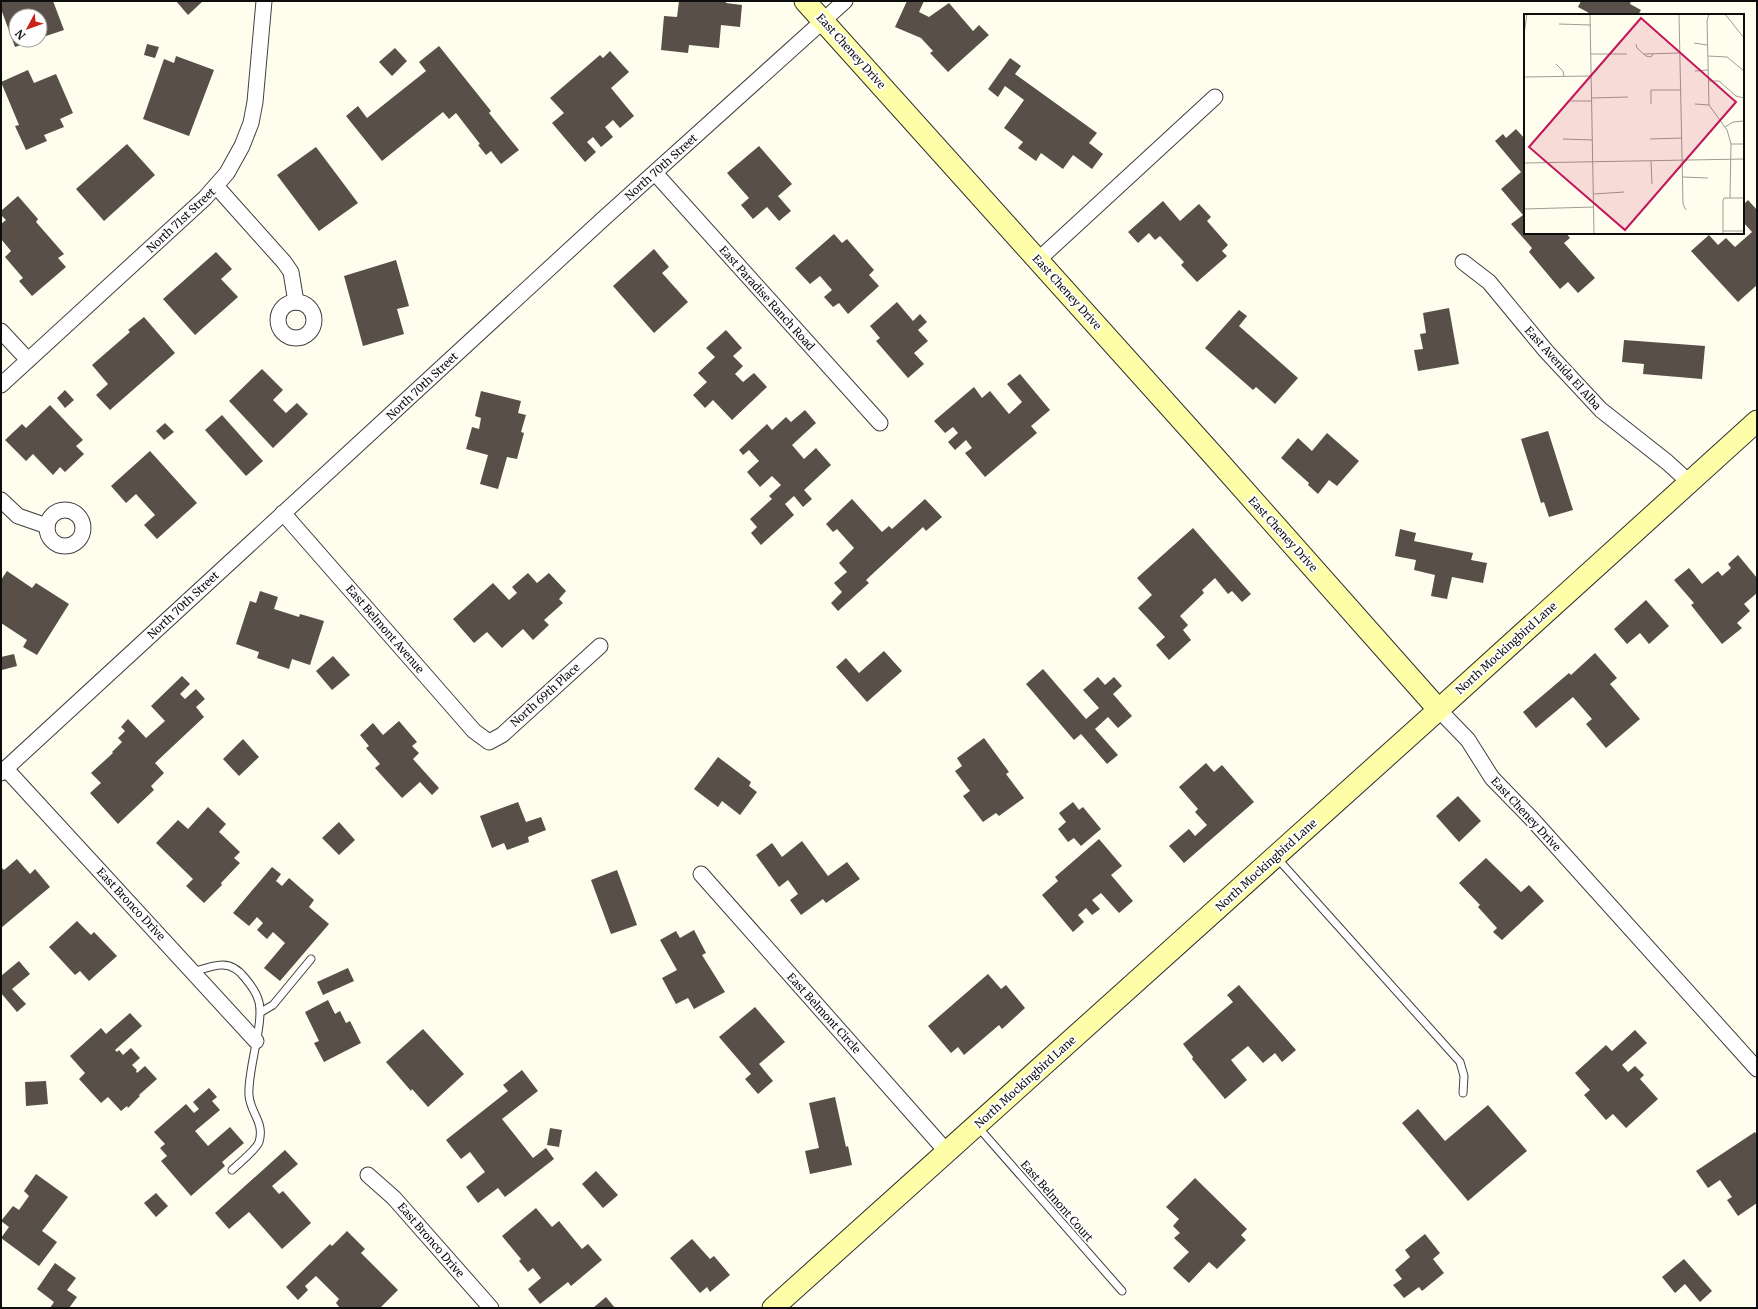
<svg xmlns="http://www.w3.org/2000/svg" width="1758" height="1309" viewBox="0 0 1758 1309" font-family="Merriweather,serif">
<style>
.building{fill:#574f48}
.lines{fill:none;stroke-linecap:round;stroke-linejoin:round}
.lane-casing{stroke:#404040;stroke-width:9}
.street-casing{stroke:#404040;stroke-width:17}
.secondary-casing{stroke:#2f2f2f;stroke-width:23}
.lane{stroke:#fff;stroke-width:7}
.street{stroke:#fff;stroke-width:15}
.secondary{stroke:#fffea8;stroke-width:21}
.labels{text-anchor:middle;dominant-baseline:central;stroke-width:4;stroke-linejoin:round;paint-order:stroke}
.street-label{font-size:11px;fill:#0d0d0d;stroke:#fff}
.inset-road{fill:none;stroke:#9e9d93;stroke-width:1}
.view{fill:#c2185b;fill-opacity:0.15;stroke:#c2185b;stroke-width:2}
.inset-edge{fill:none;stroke:#0d0d0d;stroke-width:2}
</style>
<rect width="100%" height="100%" fill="#fffded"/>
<g class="building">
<path d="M1 1H53L64 30 40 38V16H16V40H35L15 47 1 9Z"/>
<path d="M176 1H203L188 15Z"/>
<path d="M679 1H726V3L742 5 740 27 721 25 719 48 689 45 688 53 661 50 664 16 677 17Z"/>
<path d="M907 1H924L919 12 929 17 949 3 973 31 979 25 989 35 948 72 930 53 933 51 921 38 895 27Z"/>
<path d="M1581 1H1631L1630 4 1641 10 1638 15H1589V13L1578 7Z"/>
<path d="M147 44 159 47 155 58 144 55Z"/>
<path d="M439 46 491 111 489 113 519 150 501 164 491 151 486 155 478 145 480 144 456 113 449 119 443 112 382 161 346 116 358 106 367 118 426 71 419 62Z"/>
<path d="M395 48 407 61 392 76 379 62Z"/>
<path d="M610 51 629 72 611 88 634 116 620 128 613 120 605 127 613 137 601 147 593 137 587 142 596 152 585 162 552 123 564 113 550 98 600 55 603 58Z"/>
<path d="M176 56 214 70 189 136 143 119 164 59 174 63Z"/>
<path d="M1010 58 1021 66 1015 74 1097 133 1089 143 1103 154 1092 169 1073 155 1063 169 1041 153 1036 161 1018 148 1023 142 1004 128 1024 100 1005 86 998 97 988 89Z"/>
<path d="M28 70 34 83 56 74 73 113 60 119 64 127 44 135 47 141 26 150 15 126 19 125 1 82Z"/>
<path d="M1516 129 1525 139V233H1566L1570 238 1564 243 1595 278 1578 293 1568 282 1560 289 1529 252 1532 248 1511 224 1523 215 1501 189 1521 172 1495 141 1503 134 1506 138Z"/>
<path d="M127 144 155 175 104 221 76 189Z"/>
<path d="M759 146 792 184 778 196 791 211 779 221 767 207 753 219 741 205 749 198 727 173Z"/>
<path d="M316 147 358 203 319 231 277 175Z"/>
<path d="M18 196 38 219 36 222 64 254 58 258 66 267 32 296 19 281 23 278 5 257 11 251 1 239V224L6 220 1 215V211Z"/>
<path d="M1748 200 1757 210V285L1738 302 1691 251 1709 235 1718 245 1726 238 1735 247 1752 232 1743 222V205Z"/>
<path d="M1163 201 1180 221 1199 204 1211 217 1207 221 1228 245 1222 251 1227 256 1197 282 1181 265 1184 262 1160 236 1155 240 1149 233 1138 243 1128 232Z"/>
<path d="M834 234 842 243 847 239 874 270 869 275 879 286 848 314 839 303 833 307 824 297 832 290 820 276 810 284 795 268Z"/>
<path d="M654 249 669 267 662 273 688 302 654 333 613 286Z"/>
<path d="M216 252 232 269 221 279 238 297 195 335 163 299Z"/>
<path d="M396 260 409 306 397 309 404 334 363 346 344 276Z"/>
<path d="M897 302 913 321 920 314 927 322 918 330 928 341 914 353 924 364 908 378 876 341 880 338 870 326Z"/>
<path d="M1449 308 1459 364 1418 371 1414 350 1423 349 1420 334 1426 333 1423 313Z"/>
<path d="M1239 310 1247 316 1239 326 1298 378 1275 404 1256 387 1253 390 1205 348Z"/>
<path d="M144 317 175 353 110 410 96 395 108 384 92 365 130 332 128 330Z"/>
<path d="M726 330 742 348 733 356 743 366 735 374 743 382 754 373 767 387 732 420 713 400 705 408 693 395 707 382 698 373 715 357 706 348Z"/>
<path d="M1624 340 1705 346 1702 379 1643 374 1644 364 1622 362Z"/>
<path d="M262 369 283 390 273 400 286 413 297 403 308 414 273 448 229 401Z"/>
<path d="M1020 374 1050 410 1031 426 1037 433 985 477 965 453 972 448 966 440 955 450 948 442 958 433 953 427 945 433 934 421 974 387 982 398 990 391 1009 414 1022 402 1007 384Z"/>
<path d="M65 390 74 400 65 408 57 398Z"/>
<path d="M481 391 521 401 518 413 526 415 521 432 524 433 517 459 507 457 498 489 480 484 488 455 466 449 472 427 479 429 481 418 475 416Z"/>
<path d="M50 405 83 440 76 446 84 454 65 472 60 467 53 475 33 454 26 461 5 440 22 424 26 428Z"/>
<path d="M805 410 816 423 792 445 804 459 816 448 831 465 804 490 812 499 803 507 794 496 785 504 794 515 761 545 751 533 757 527 750 519 772 499 769 496 781 485 772 476 760 487 747 472 759 461 749 450 743 455 739 450 767 424 772 430 786 417 791 422Z"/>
<path d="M222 415 263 461 246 476 205 430Z"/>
<path d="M165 423 174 432 164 440 156 431Z"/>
<path d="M1548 431 1573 510 1549 517 1544 502 1541 503 1521 439Z"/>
<path d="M1327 433 1359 461 1337 486 1329 480 1318 494 1308 485 1309 483 1281 458 1298 438 1312 451Z"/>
<path d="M150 451 197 503 157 539 144 525 155 515 136 494 126 503 111 486Z"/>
<path d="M852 499 882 532 889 526 892 529 925 499 942 517 926 531 923 527 866 580 869 583 838 611 831 603 842 592 834 583 847 572 839 563 854 548 837 529 833 532 826 524Z"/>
<path d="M1193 528 1251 594 1242 602 1232 591 1228 594 1215 578 1202 590 1204 593 1180 616 1188 625 1183 630 1191 640 1169 660 1156 645 1165 637 1138 608 1152 595 1137 578Z"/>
<path d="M1400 529 1416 533 1414 541 1473 553 1471 560 1487 563 1483 583 1452 577 1447 599 1431 596 1435 575 1414 570 1416 560 1395 556Z"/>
<path d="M1738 555 1757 578V593L1744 604 1750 611 1737 623 1742 628 1722 644 1691 605 1694 603 1674 580 1689 568 1702 584 1718 571 1722 576 1731 568 1728 564Z"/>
<path d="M7 571 32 588 36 583 69 604 37 655 23 647 27 640 1 623V580Z"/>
<path d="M528 573 537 583 549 573 566 591 559 599 563 603 544 620 549 625 533 640 523 629 502 648 487 632 474 643 453 619 493 583 509 600 517 593 512 587Z"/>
<path d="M260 591 278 597 274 609 299 617 300 614 324 621 310 665 292 659 289 669 257 658 259 652 236 644 250 601 256 603Z"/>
<path d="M1646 600 1669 626 1649 644 1640 633 1627 644 1614 629Z"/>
<path d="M884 651 902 671 867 702 836 667 846 658 859 673Z"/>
<path d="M1595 653 1617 678 1610 684 1640 719 1606 748 1586 724 1592 719 1573 697 1536 728 1523 712 1569 673 1571 675Z"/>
<path d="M14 654 17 666 2 670 1 657Z"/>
<path d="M333 656 350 675 332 690 316 671Z"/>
<path d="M1043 669 1086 719 1099 708 1083 690 1098 677 1105 685 1114 677 1122 686 1113 694 1132 716 1118 728 1108 717 1095 729 1118 755 1107 764 1081 734 1074 740 1026 684Z"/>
<path d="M182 676 190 684 180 694 185 699 196 689 205 699 196 707 204 717 155 763 164 773 151 786 154 790 118 824 90 793 101 783 91 773 113 753 112 752 122 742 118 738 125 731 121 727 128 719 146 738 165 721 151 706Z"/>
<path d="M399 721 417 742 412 746 419 753 413 759 439 788 432 795 420 782 402 798 375 768 380 764 366 748 369 746 360 735 373 723 383 735Z"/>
<path d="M984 738 1009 772 1006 774 1024 798 999 816 996 813 983 822 963 796 970 791 955 771 962 766 957 758Z"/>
<path d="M243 739 259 757 239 776 223 759Z"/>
<path d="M718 757 751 782 749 786 757 792 740 815 722 801 718 807 694 789Z"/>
<path d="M1206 763 1214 772 1222 765 1254 802 1184 863 1169 846 1189 829 1195 836 1207 825 1195 812 1198 809 1179 787Z"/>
<path d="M1458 796 1481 821 1459 842 1436 816Z"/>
<path d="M518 802 526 822 541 817 546 830 528 837 529 842 507 850 504 843 492 848 480 816Z"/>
<path d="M1073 802 1079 810 1083 807 1101 829 1081 846 1074 838 1068 842 1058 829 1066 822 1059 813Z"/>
<path d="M208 807 226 824 219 832 240 852 234 858 240 863 221 883 222 885 204 903 186 886 193 879 156 843 178 820 188 829Z"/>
<path d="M339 822 355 840 339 855 322 838Z"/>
<path d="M1099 839 1122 866 1111 875 1133 901 1119 913 1101 893 1092 900 1100 909 1092 915 1086 908 1078 915 1084 922 1073 932 1042 895 1058 881 1055 877Z"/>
<path d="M802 841 828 876 847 862 860 879 826 903 823 899 801 915 790 900 798 894 788 880 779 887 756 855 772 843 782 857Z"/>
<path d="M1486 858 1521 892 1529 885 1544 901 1502 940 1493 932 1497 928 1478 907 1480 905 1459 883Z"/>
<path d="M17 859 30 874 35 869 50 887 1 928V867L4 870Z"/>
<path d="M272 867 281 874 276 881 282 886 289 878 314 900 309 907 329 924 280 981 264 968 285 943 273 932 267 939 257 930 263 923 257 917 249 926 233 913Z"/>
<path d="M617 870 637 925 611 934 591 880Z"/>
<path d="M77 921 91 935 94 932 117 956 89 981 80 971 75 975 49 947Z"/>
<path d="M694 930 706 953 702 955 725 992 694 1009 688 998 676 1004 662 978 677 970 660 940 676 931 680 938Z"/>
<path d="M19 961 30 974 12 989 26 1004 17 1012 1 993V976Z"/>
<path d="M348 968 354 981 323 995 317 982Z"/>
<path d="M988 974 1001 989 1006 985 1025 1008 1002 1029 999 1025 964 1055 958 1047 951 1053 928 1026Z"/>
<path d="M1239 985 1296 1050 1282 1062 1275 1053 1263 1063 1248 1046 1231 1060 1247 1080 1225 1099 1192 1059 1193 1057 1183 1044 1233 1002 1227 995Z"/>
<path d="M328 1000 335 1014 340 1011 346 1023 350 1021 361 1043 324 1062 314 1043 319 1041 305 1012Z"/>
<path d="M755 1007 785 1042 759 1064 773 1081 758 1094 745 1079 751 1074 719 1037Z"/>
<path d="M130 1013 142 1026 115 1050 117 1052 119 1050 123 1055 131 1048 140 1058 132 1065 137 1070 136 1071 137 1073 145 1066 157 1079 139 1095 140 1096 128 1108 127 1106 121 1111 108 1097 101 1103 79 1079 85 1073 70 1056 101 1028 106 1034Z"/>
<path d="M423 1029 464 1074 428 1107 412 1089 411 1091 386 1062Z"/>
<path d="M1635 1030 1647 1043 1622 1065 1628 1072 1635 1066 1644 1075 1640 1079 1658 1099 1626 1128 1613 1114 1606 1120 1584 1095 1590 1090 1575 1073 1606 1045 1612 1051Z"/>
<path d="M522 1070 538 1091 502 1119 533 1158 546 1148 554 1159 505 1197 498 1188 478 1203 466 1187 485 1172 470 1152 461 1159 446 1140 508 1091 503 1085Z"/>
<path d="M46 1081 48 1104 26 1106 25 1082Z"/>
<path d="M209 1088 217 1097 212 1101 220 1110 195 1131 208 1146 230 1127 244 1143 222 1162 225 1166 191 1196 161 1161 167 1156 160 1148 165 1144 154 1132 186 1104 194 1113 199 1109 193 1102Z"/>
<path d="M835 1097 846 1147 848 1146 852 1165 810 1174 805 1151 819 1148 809 1103Z"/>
<path d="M1488 1105 1527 1151 1468 1201 1402 1123 1418 1109 1445 1141Z"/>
<path d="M550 1128 562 1130 559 1147 547 1145Z"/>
<path d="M1755 1132 1757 1135V1203L1738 1216 1727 1200 1732 1197 1720 1180 1708 1188 1696 1171Z"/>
<path d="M285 1150 298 1164 272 1186 279 1194 283 1191 311 1223 282 1249 249 1212 229 1229 215 1213Z"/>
<path d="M596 1171 618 1195 603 1208 582 1184Z"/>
<path d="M36 1174 68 1197 42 1231 57 1242 39 1266 1 1238 9 1227 1 1221 13 1206 19 1210 29 1196 24 1191Z"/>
<path d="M1195 1178 1247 1229 1241 1235 1246 1240 1217 1269 1209 1262 1189 1283 1173 1268 1189 1252 1174 1238 1180 1233 1173 1226 1179 1219 1166 1207Z"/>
<path d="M156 1193 168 1206 156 1217 144 1203Z"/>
<path d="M536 1208 552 1227 559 1221 582 1249 588 1244 602 1260 571 1286 568 1282 540 1304 528 1289 541 1278 533 1268 528 1272 519 1261 521 1259 502 1236Z"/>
<path d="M347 1231 365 1249 361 1253 398 1290 380 1308H340L336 1303 339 1299 316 1276 305 1286 308 1290 298 1300 286 1287 330 1244 332 1246Z"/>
<path d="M1425 1234 1440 1253 1433 1259 1444 1273 1422 1291 1419 1287 1404 1298 1393 1285 1402 1279 1395 1270 1410 1257 1405 1250Z"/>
<path d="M692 1239 710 1259 714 1256 730 1275 710 1292 707 1287 700 1293 670 1258Z"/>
<path d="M1684 1259 1712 1291 1700 1302 1685 1284 1675 1293 1662 1277Z"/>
<path d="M55 1263 76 1278 67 1290 77 1297 69 1308H50L54 1302 37 1289Z"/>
<path d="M606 1297 615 1308H593Z"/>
</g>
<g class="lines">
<g class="lane-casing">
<g id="lane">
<path d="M1277 858 1460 1062 1464 1076 1463 1093"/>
<path d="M193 972C214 965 230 958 245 978 250 984 256 992 258 999 266 1019 247 1070 249 1095 250 1113 265 1122 259 1142 256 1150 238 1164 232 1170"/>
<path d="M261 1012 273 1005 311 959"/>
<path d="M978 1127 1122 1291"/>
</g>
</g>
<g class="street-casing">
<g id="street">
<path d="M655 173 880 423"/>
<path d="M216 186 284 262 291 272 296 302"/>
<path d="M1038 260 1215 97"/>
<path d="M1463 262 1489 282 1546 351 1601 410 1667 462 1689 482"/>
<circle cx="296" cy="320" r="18"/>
<path d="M1 331 28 360"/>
<path d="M1 385 205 198 227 173 242 146 251 123 255 102 264 1"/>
<path d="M1 500 18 516 47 526"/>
<circle cx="65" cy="528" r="18"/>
<path d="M283 513 474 731 489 742 502 735 600 646"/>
<path d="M1439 710 1468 740 1492 778 1531 818 1757 1069"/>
<path d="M6 769 256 1041"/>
<path d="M1 773 602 220 845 1"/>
<path d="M701 874 947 1152"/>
<path d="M368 1175 394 1198 491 1308"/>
</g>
</g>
<g class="secondary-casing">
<g id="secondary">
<path d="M805 1 1213 455 1439 710"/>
<path d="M773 1308 1426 721 1757 421"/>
</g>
</g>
<use href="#lane" class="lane"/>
<use href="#street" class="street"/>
<use href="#secondary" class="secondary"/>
</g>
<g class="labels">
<g class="street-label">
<text transform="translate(851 51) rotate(48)">East Cheney Drive</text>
<text transform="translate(661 167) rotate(-42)">North 70th Street</text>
<text transform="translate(181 220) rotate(-43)">North 71st Street</text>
<text transform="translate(1067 292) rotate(48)">East Cheney Drive</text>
<text transform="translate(767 298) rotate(48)">East Paradise Ranch Road</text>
<text transform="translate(1563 368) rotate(48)">East Avenida El Alba</text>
<text transform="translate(422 386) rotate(-43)">North 70th Street</text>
<text transform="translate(1283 534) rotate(48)">East Cheney Drive</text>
<text transform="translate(183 605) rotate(-43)">North 70th Street</text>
<text transform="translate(385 629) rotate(49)">East Belmont Avenue</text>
<text transform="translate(1506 648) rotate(-42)">North Mockingbird Lane</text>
<text transform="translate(545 695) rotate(-42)">North 69th Place</text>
<text transform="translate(1526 814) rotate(47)">East Cheney Drive</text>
<text transform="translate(1266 865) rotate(-42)">North Mockingbird Lane</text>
<text transform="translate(131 904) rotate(47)">East Bronco Drive</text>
<text transform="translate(824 1013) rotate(48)">East Belmont Circle</text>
<text transform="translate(1025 1082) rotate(-42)">North Mockingbird Lane</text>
<text transform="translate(1057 1201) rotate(49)">East Belmont Court</text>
<text transform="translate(431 1240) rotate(49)">East Bronco Drive</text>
</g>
</g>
<g transform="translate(1524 14)">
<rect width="220" height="220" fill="#fffded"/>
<path class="inset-road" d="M66 0 70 220M155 0 159 190 162 196M185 0 183 7 185 91 203 116 207 130 206 184H200L199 187V220M201 0 220 24M35 10 67 11M0 20 3 0M170 29 183 31M112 30 113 34 122 42 127 43 129 40M67 40H103M120 40 156 39M184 42 203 43 220 57M32 50 39 57 40 63M171 57 184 56M0 63 67 62M184 67H195L212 82 220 84M68 84 104 83M47 87H68M127 90V76H157M171 90 185 91M201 113 209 108 220 107M39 125 69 126M126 125 158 124M207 130H220M127 147 128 170M0 149 220 145M159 163 184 164M70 180 100 178M206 184H220M0 195 70 193M199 217H220"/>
<path class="view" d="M117 4 212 88 101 216 5 133Z"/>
<rect width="220" height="220" class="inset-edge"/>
</g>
<rect width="1758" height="1309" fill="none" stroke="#0d0d0d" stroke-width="4"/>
<g transform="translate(28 28) rotate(229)"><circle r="19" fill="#ffffff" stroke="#9e9e9e"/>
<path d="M0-3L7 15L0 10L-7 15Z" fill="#ca2218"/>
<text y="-6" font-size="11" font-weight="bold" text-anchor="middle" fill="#0d0d0d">N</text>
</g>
</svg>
